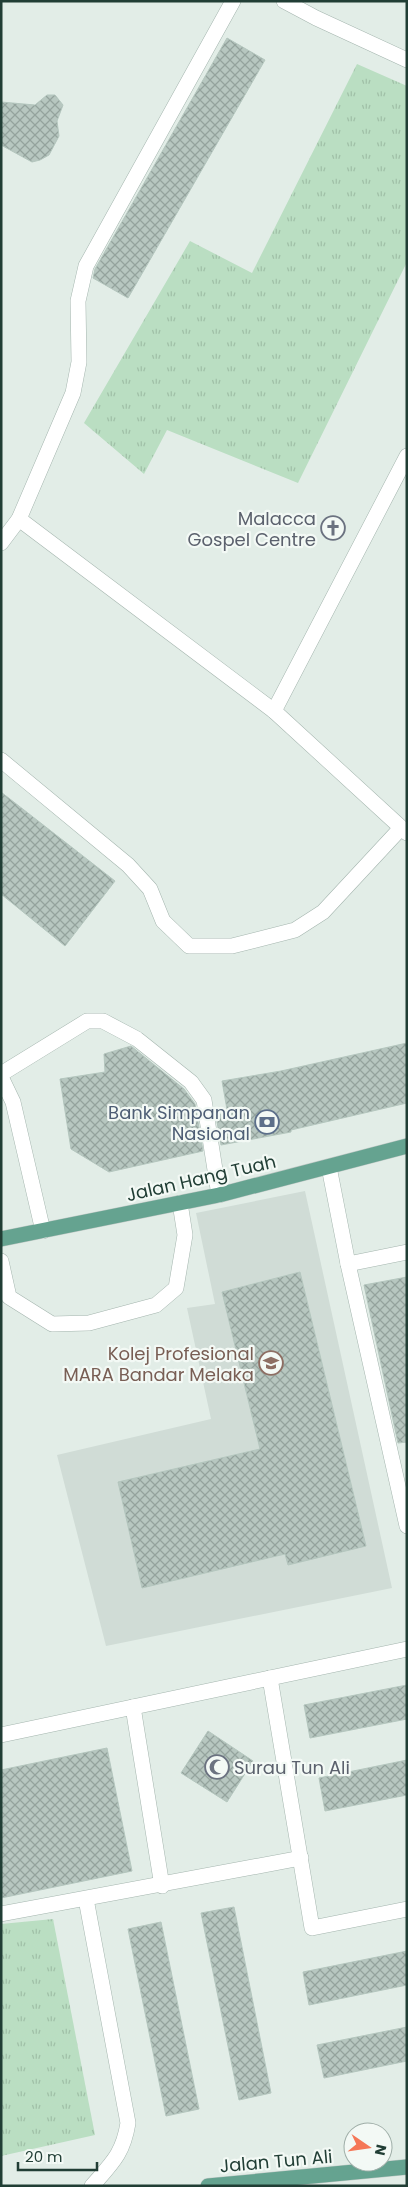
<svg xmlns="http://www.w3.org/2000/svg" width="408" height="2187" viewBox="0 0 408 2187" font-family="Poppins,sans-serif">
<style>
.built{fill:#d0dcd6}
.grass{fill:url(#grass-tufts)}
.building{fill:url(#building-cross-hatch);stroke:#b4c6be}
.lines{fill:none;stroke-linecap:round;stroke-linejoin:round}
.minor-casing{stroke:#a4b5ae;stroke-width:16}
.major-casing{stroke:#c1c9c6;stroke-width:16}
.minor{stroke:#fff;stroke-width:15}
.major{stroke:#65a390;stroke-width:15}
.labels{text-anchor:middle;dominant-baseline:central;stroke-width:4.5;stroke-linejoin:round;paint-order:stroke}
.worship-label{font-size:18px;fill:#5b616d;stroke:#f3f9f5;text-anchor:end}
.service-label{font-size:18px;fill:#4e5e75;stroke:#f3f9f5;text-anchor:end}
.street-label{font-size:18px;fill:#213e35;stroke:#f3f9f5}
.education-label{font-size:18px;fill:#785e54;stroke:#f3f9f5;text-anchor:end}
</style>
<defs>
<pattern id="grass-tufts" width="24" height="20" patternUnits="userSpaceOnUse" patternTransform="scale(1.25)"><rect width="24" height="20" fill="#badec2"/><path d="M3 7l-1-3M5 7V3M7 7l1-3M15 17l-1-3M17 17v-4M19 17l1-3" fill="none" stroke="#a0c0a7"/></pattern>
<pattern id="building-cross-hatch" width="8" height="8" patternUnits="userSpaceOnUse" patternTransform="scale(1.25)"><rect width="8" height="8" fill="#b7c7c0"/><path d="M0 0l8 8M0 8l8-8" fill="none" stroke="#94a39d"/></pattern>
</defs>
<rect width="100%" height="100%" fill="#e2ede7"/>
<path class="built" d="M305 1191 392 1588 106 1646 57 1455 211 1419 187 1308 215 1304 196 1213Z"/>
<g class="grass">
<path d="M357 64 407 86V262L298 483 167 430 144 474 84 423 190 241 252 273Z"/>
<path d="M53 1919 95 2135 1 2156V1924Z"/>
</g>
<g class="building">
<path d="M227 38 265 60 128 298 93 278 95 269Z"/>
<path d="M47 95H55L63 105 57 121 59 136 49 155 40 160 32 162 1 145V102L35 105Z"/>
<path d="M1 792 115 881 65 946 1 894Z"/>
<path d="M407 1043V1103L291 1130V1132L221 1145 215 1110 229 1121 222 1081 281 1071Z"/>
<path d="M131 1046 184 1089 195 1104 203 1151 109 1172 71 1149 60 1079 105 1072 104 1054Z"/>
<path d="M300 1272 366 1546 288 1565 285 1554 142 1588 118 1482 260 1449 222 1292Z"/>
<path d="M407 1277V1442L398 1443 364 1285Z"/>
<path d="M407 1685V1719L310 1738 304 1705Z"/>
<path d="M208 1731 253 1761 227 1802 181 1773Z"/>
<path d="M107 1748 132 1871 1 1898V1770Z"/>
<path d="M407 1760V1795L325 1811 319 1778Z"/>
<path d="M234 1907 271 2093 239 2100 201 1913Z"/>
<path d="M161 1922 199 2109 166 2116 128 1929Z"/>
<path d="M407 1951V1985L309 2005 303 1972Z"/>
<path d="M407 2027V2061L324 2078 317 2045Z"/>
</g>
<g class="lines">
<g class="minor-casing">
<g id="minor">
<path d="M284 1 316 18 407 60"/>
<path d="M19 519 274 711 407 833"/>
<path d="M1 543 19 519 73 393 79 362 78 301 86 266 233 1"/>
<path d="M274 711 407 456"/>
<path d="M1 760 128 865 150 889 163 921 189 946H232L295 930 323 912 401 828"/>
<path d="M1 1074 87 1021H103L137 1039 191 1082 204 1100 219 1195"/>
<path d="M1 1077 13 1102 43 1231"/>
<path d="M329 1167 348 1264 407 1526"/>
<path d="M1 1261 9 1297 52 1324 89 1323 156 1305 176 1288 185 1235 180 1203"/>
<path d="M348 1264 407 1252"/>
<path d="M270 1678 312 1928 407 1909"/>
<path d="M133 1707 162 1886"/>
<path d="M1 1735 407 1649"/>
<path d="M86 1899 128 2123C123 2154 112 2163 92 2186"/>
<path d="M1 1914 301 1858"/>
</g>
</g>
<g class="major-casing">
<g id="major">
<path d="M1 1239 219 1195 407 1146"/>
<path d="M208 2186 407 2167"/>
</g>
</g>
<use href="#minor" class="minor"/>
<use href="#major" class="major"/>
</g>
<defs>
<g id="church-ring" transform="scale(1.25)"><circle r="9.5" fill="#f3f9f5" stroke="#6b7280" stroke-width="1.5"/><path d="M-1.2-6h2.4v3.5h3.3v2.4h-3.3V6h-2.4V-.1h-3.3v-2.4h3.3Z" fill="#6b7280"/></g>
<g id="bank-ring" transform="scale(1.25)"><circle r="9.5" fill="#f3f9f5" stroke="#5c6f8a" stroke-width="1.5"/><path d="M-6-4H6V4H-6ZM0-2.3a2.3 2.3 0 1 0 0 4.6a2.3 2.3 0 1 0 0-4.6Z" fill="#5c6f8a"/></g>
<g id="university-ring" transform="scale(1.25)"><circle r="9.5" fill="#f3f9f5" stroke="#8d6e63" stroke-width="1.5"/><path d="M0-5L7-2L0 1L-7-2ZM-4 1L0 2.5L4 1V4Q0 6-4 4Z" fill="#8d6e63"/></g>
<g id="mosque-ring" transform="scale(1.25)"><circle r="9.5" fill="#f3f9f5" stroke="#6b7280" stroke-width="1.5"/><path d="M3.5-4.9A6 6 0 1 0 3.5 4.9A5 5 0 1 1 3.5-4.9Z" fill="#6b7280"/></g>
</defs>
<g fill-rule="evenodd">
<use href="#church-ring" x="333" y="528"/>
<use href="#bank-ring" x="267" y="1122"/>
<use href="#university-ring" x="271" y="1363"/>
<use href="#mosque-ring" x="217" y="1767"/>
</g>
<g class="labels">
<g class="worship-label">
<text x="316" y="518">Malacca<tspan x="316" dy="21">Gospel Centre</tspan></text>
<text x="234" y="1767" text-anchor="start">Surau Tun Ali</text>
</g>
<g class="service-label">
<text x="250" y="1112">Bank Simpanan<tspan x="250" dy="21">Nasional</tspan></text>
</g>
<g class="street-label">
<text transform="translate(201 1178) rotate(-13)">Jalan Hang Tuah</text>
<text transform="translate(276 2161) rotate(-5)">Jalan Tun Ali</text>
</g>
<g class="education-label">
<text x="254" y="1353">Kolej Profesional<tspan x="254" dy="21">MARA Bandar Melaka</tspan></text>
</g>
</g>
<rect width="408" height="2187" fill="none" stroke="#213e35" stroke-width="5"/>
<g transform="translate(368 2147) rotate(103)"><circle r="24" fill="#f3f9f5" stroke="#9faea8"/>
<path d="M0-4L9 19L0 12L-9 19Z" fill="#f57757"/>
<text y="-8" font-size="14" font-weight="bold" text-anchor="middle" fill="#213e35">N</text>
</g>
<path d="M18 2162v8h79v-8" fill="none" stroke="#213e35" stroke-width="2.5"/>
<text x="25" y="2162" font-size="15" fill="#213e35" stroke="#f3f9f5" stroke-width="4" paint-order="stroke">20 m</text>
</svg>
